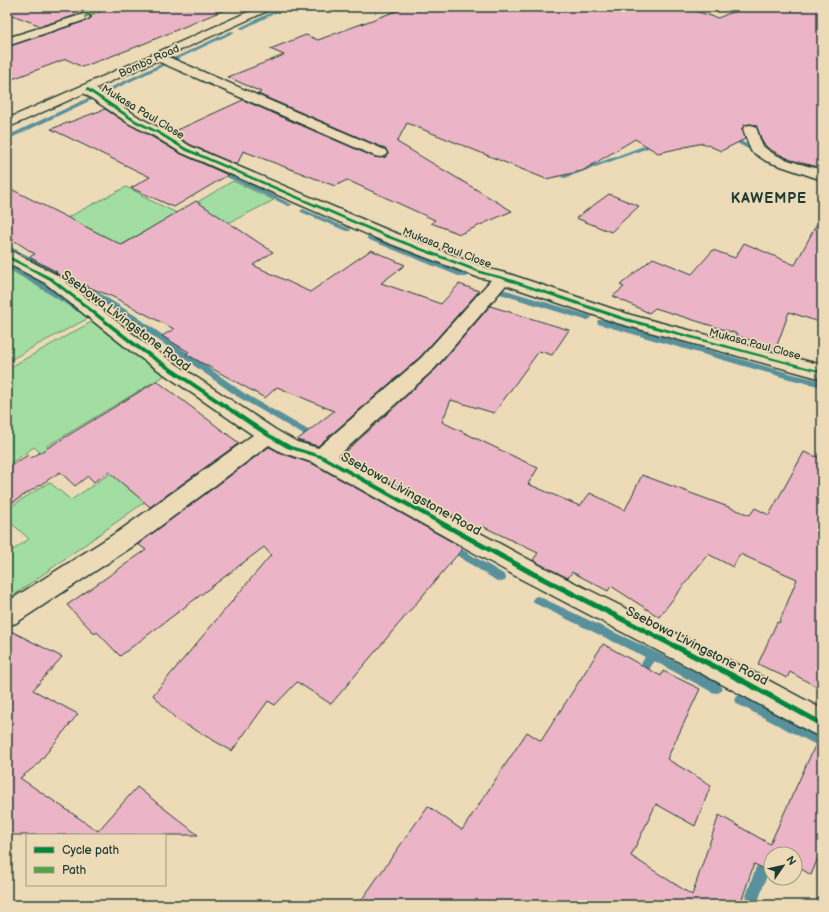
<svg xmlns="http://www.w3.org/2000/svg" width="829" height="912" viewBox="0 0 829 912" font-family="'Balsamiq Sans',sans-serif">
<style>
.green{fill:#a2dda2;stroke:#608d6b}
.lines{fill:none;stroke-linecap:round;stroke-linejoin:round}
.stream{fill:#59919c;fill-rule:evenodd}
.building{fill:#ecb4c7;stroke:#1f3d34}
.minor-casing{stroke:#1f3d34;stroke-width:3}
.major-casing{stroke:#1f3d34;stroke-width:3}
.minor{fill:#eddbb8;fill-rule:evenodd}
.major{fill:#eddbb8;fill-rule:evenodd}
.quiet{stroke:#4fa644;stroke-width:2.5;stroke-dasharray:4.5 2.5;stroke-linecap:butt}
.cycleway-casing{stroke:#eddbb8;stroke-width:3}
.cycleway{fill:#00873e;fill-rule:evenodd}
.labels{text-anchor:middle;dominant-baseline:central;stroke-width:3.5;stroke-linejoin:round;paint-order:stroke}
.far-street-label{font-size:11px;fill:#1f3d34;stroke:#eddbb8}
.street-label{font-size:13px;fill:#1f3d34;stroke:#eddbb8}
.far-district-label{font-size:14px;font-weight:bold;letter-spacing:1px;fill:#1f3d34;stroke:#eddbb8}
</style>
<rect width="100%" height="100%" fill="#eddbb8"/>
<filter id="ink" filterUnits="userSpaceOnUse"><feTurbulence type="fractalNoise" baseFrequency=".025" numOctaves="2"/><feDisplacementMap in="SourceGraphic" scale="8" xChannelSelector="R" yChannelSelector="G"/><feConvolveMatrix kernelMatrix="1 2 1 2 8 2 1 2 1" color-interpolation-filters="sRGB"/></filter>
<g filter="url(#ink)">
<g class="green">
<path d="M233 181 274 200 191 242 157 226Z"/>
<path d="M126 187 143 195 141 196 177 213 109 252 55 224Z"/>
<path d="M7 268 91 317 37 345 7 362Z"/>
<path d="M93 321 167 374 47 446 49 451 43 455 34 447 7 466V369Z"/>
<path d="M148 448 184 474 7 600V554L29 539 7 519V509L49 482 71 500Z"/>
</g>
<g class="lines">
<g class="stream">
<path d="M282 7H288L243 29 239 28Z"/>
<path d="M231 31 235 32 7 140V136Z"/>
<path d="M730 135 763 153 764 154 759 155 728 138 727 137Z"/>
<path d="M657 141 660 143 659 144 565 178 560 177Z"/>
<path d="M187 152 293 205 288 206 218 173 185 155V153Z"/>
<path d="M303 209 350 229 351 230 350 231H346L301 212 300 211Z"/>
<path d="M369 236 467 273 468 275 467 277H461L367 239V237Z"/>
<path d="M7 245 88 286 136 316 244 393 322 438 349 459 406 490 408 492 406 494H400L343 463 316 442 238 397 130 320 82 290 7 250Z"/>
<path d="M7 262 84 308 85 310 84 312H78L7 267Z"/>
<path d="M500 290H506L591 316 592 318 588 320H585L500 294Z"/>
<path d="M598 320H604L793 374 822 381V387L789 379 598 324 597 322Z"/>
<path d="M375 492 409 514 411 517 409 520H403L372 498 370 496 372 494Z"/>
<path d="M450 542 505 575 506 578 505 581 501 582 497 581 447 549 445 546 447 543Z"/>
<path d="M538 596 656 652 720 684 722 688 720 692 716 693 712 692 654 661 643 681 639 682 635 681 633 677 645 657 534 603 533 600 534 597Z"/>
<path d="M741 695 822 736V748L737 704 735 700 737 696Z"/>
<path d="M761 865 766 867 768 872 757 905H743L756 867Z"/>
</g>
</g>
<g class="building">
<path d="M7 7H231L136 47 82 67 66 59 7 81V47L88 20 92 17 88 14 84 13 41 26 7 13Z"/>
<path d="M407 7H682L718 18 744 7H822V168L791 160 769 149 763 143 756 125 750 124 745 125 742 128 745 139 721 151 703 143 658 153 635 139 582 171 546 179 407 123 397 142 512 211 460 234 431 223 435 220 347 180 335 186 243 151 237 165 191 145 171 133 243 100 374 157H385L388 154 386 149 258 94 261 92 228 77 284 55 270 49 306 35 318 40Z"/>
<path d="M105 109 128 124 154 138 179 153 228 175 174 207 131 188 150 177 51 129Z"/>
<path d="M7 187 122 245 196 201 273 252 253 265 310 292 371 250 405 265 381 283 441 304 459 284 479 291 420 357 318 446 297 440 334 411 277 387 265 398 186 354 189 352 162 336 174 329 113 297 59 275 55 272H57L29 257 35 254 7 236Z"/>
<path d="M609 194 639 206 611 232 576 218Z"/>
<path d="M822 214V323L789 312 776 348 737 336 738 334 655 308 649 313 613 296 624 287 620 285 653 258 692 274 713 250 735 258 744 243 795 265Z"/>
<path d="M490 306 569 330 552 355 539 351 494 413 451 400 442 422 538 468 528 484 580 506 590 493 625 510 642 475 750 515 755 508 769 515 804 452 822 459V690L790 672 787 678 758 664 777 622 779 623 797 579 740 554 733 567 708 554 659 617 611 586 608 591 572 572 568 578 540 564 533 560 538 553 482 526 479 530 341 456 436 369Z"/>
<path d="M157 381 239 443 150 507 109 472 94 482 88 476 75 486 60 472 7 506V468L28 455 31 458Z"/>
<path d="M269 447 281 453 313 464 463 548 331 704 297 682 275 705 268 701 232 751 176 719 153 695 271 555 264 547 120 656 97 632 95 634 67 605 146 550 138 544Z"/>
<path d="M7 629 62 657 33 690 78 714 37 765 20 778 98 831 137 787 198 835H7Z"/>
<path d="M603 644 661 676 663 671 700 689 667 759 711 785 695 826 656 804 631 856 692 895 719 815 770 844 819 737 822 738V848L811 875 795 865V854H777L771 850V872L754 864 740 905H358L428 806 462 830 527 732 541 741Z"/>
</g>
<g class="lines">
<g class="minor-casing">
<g id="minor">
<path d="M84 14 88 15 90 17 88 19 7 46V38Z"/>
<path d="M159 53 385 150 387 153 385 156 380 157 375 156 155 60 153 57 155 54Z"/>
<path d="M87 85 92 86 140 118 164 130 190 146 390 231 489 269 509 274 631 315 822 365V379L617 323 506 285 435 368 338 456 539 565 751 671 822 709V737L812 733 731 689 521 579 314 463 281 452 269 445 135 545 16 623 7 626V602L119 531 253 435 132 352 45 283 7 263V251L13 252 57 275 146 344 276 430 297 442 318 448 421 358 491 280 477 277 378 239 180 152 154 136 130 124 82 92 80 89 82 86Z"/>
<path d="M750 125 755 126C759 132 759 141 763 146 775 159 806 165 822 170V180L766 161 751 151 743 129 745 126Z"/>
</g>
</g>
<g class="major-casing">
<path id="major" d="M259 7H274L272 9 7 128V119Z"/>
</g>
<use href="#minor" class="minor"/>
<use href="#major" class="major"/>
<path class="quiet" d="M84 17 112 7"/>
<g class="cycleway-casing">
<g id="cycleway">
<path d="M86 88H88L136 120 160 132 186 148 385 234 484 272 504 277 626 318 822 371V373L622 320 502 279 482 274 383 236 184 150 158 134 134 122 86 90Z"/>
<path d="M7 255 52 278 141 347 270 434 291 446 324 456 532 570 743 678 822 721V727L739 682 528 574 320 458 287 448 266 436 137 349 50 280 7 258Z"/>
</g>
</g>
<use href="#cycleway" class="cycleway"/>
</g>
</g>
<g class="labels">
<g class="far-street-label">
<text transform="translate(149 61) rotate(-24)">Bombo Road</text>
<text transform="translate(143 112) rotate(31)">Mukasa Paul Close</text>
<text transform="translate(447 248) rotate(21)">Mukasa Paul Close</text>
<text transform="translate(755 344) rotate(15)">Mukasa Paul Close</text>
</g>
<g class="street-label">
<text transform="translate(126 321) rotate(37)">Ssebowa Livingstone Road</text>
<text transform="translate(411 494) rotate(29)">Ssebowa Livingstone Road</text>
<text transform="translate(697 646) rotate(27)">Ssebowa Livingstone Road</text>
</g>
<g class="far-district-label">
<text x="769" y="198">KAWEMPE</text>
</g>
</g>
<rect width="829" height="912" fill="none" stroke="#eddbb8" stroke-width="24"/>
<rect x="12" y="12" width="805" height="888" fill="none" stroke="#1f3d34" stroke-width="1.5" filter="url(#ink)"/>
<rect x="26" y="834" width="140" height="52" fill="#eddbb8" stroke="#9b9c83"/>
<rect x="34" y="847" width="20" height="6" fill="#00873e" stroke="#9b9c83"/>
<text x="62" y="854" font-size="12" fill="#1f3d34">Cycle path</text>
<rect x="34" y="867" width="20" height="6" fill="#4fa644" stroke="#9b9c83"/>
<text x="62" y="874" font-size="12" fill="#1f3d34">Path</text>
<g transform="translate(783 866) rotate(56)"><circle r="19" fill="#eddbb8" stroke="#9b9c83"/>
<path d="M0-3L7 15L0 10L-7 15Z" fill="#1f3d34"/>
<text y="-6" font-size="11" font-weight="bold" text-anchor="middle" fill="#1f3d34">N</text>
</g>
</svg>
